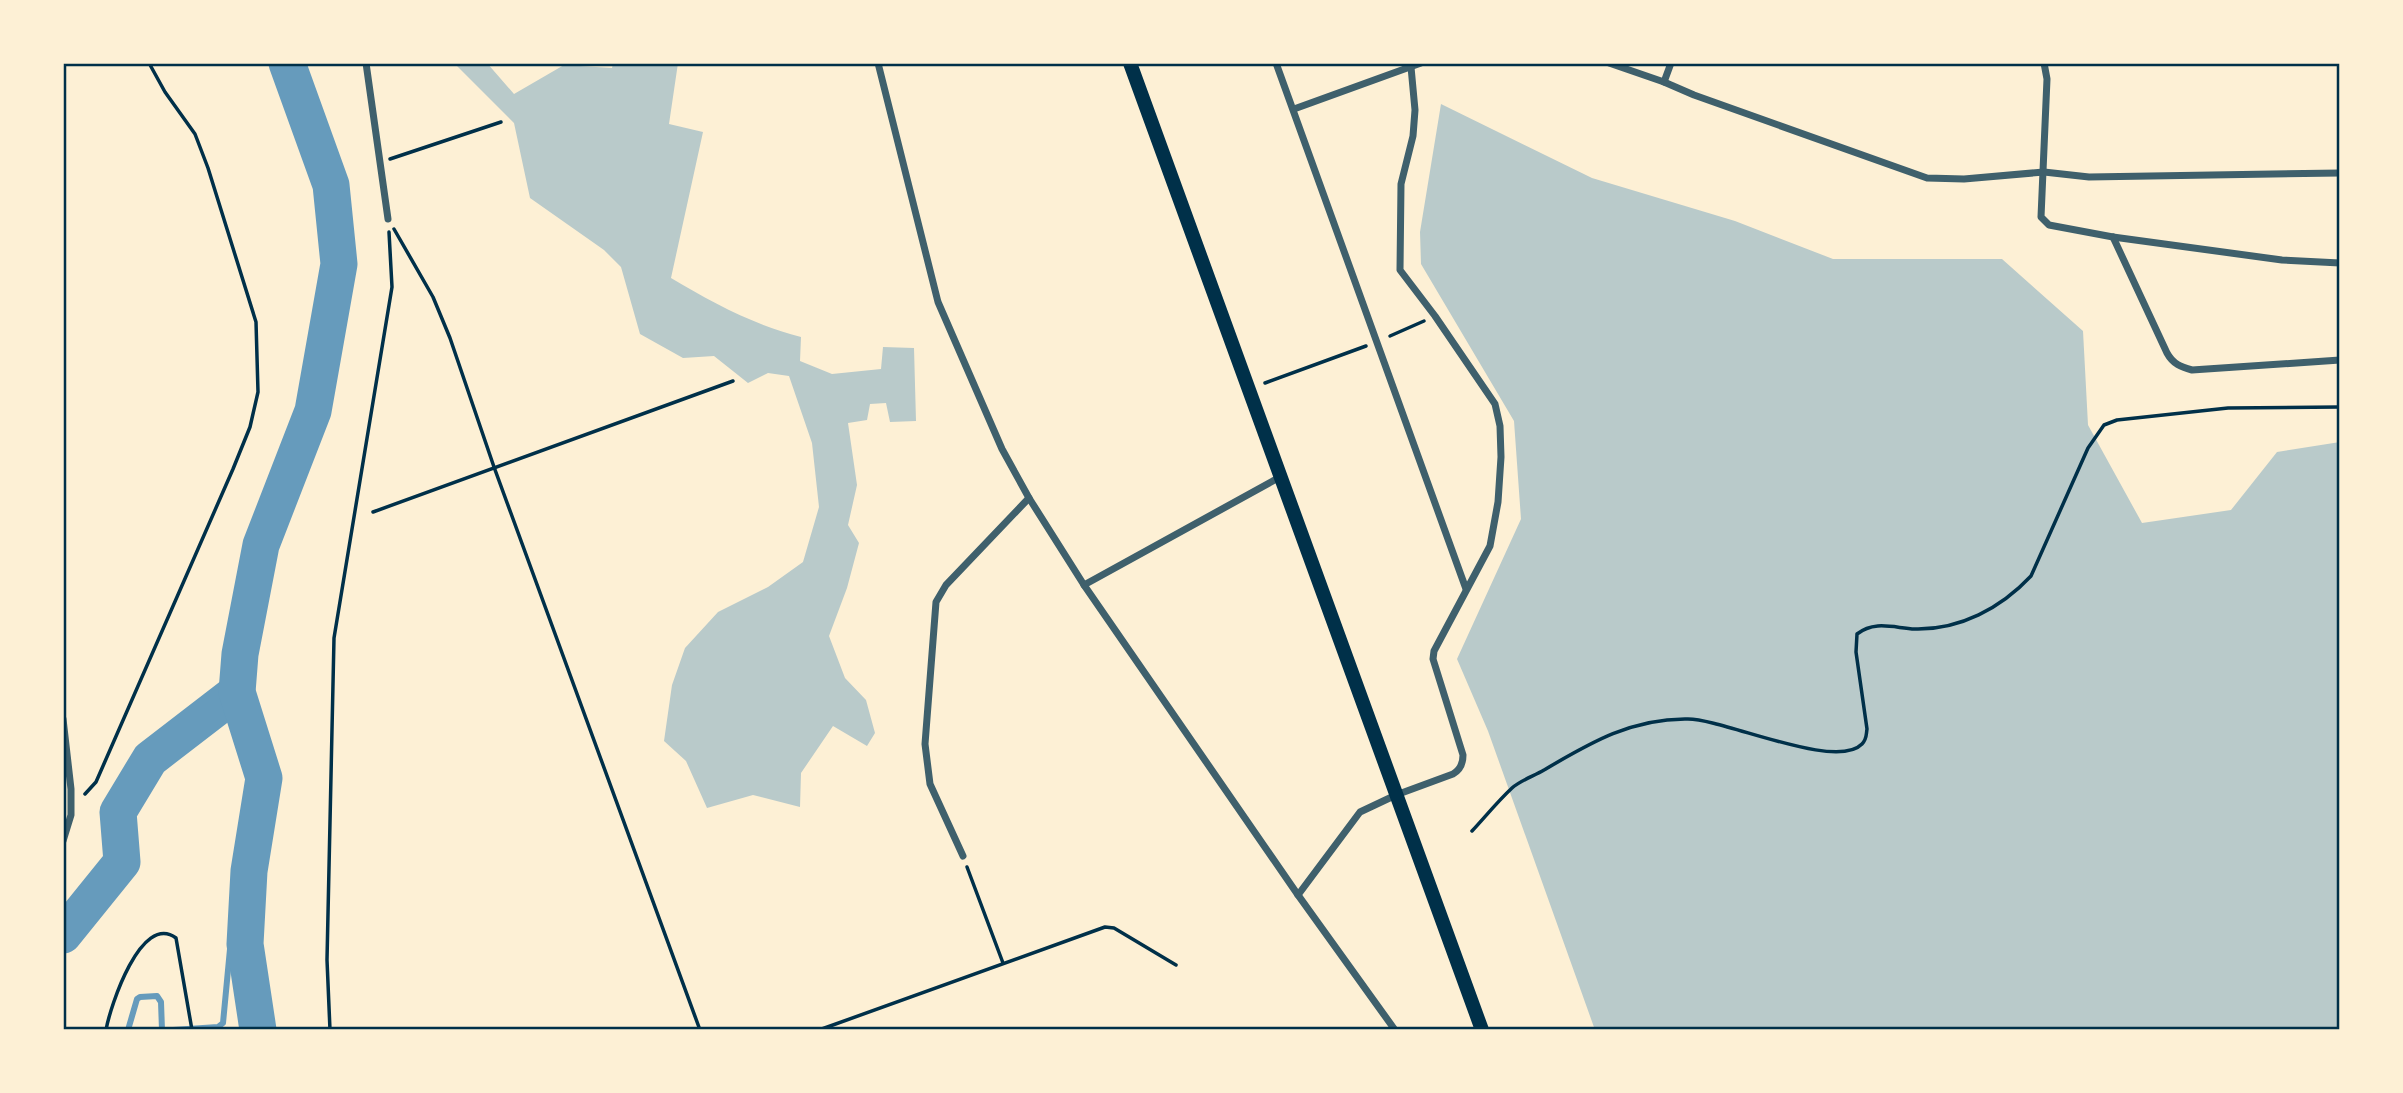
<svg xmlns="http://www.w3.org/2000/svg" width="2403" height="1093" viewBox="0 0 2403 1093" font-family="'Work Sans',sans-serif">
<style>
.green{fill:#b9caca}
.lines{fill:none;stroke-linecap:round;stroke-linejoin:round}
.stream{stroke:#669bbc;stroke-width:6}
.river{stroke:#669bbc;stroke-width:37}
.path{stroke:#003049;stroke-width:3.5}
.minor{stroke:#3f606c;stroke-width:7}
.secondary{stroke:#003049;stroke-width:14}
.neatline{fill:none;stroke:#003049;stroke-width:2.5}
</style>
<rect width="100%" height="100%" fill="#fdf0d5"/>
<g class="green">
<path d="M454 63H487L514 94 564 65 612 68 613 63H678L669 124 703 132 671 278C713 303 754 325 801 337L800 361 832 374 881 369 883 347 914 348 916 421 890 422 886 403 870 404 867 420 848 423 857 485 848 525 859 543 847 588 829 636 845 678 866 700 875 733 867 746 833 726 801 773 800 807 753 795 707 808 686 761 664 741 672 685 685 648 718 612 768 587 803 562 819 507 812 443 789 376 768 373 748 383 714 356 683 358 640 334 621 267 604 250 530 198 514 123Z"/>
<path d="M1441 104 1592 178 1735 221 1833 259H2002L2083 331 2088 425 2142 523 2231 510 2277 452 2340 442V1030H1595L1488 731 1457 659 1521 519 1514 421 1421 264 1420 232Z"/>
</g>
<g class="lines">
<g class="stream">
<path d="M128 1030 137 999 140 997 157 996 161 1002 162 1030"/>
<path d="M173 1030 218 1027 223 1023 230 949 245 944"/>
</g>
<g class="river">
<path d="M63 935 122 862 118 812 150 759 237 692"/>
<path d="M258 1030 245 944 249 871 264 778 237 692 240 654 261 545 313 411 339 264 331 185 287 63"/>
</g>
<g class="path">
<path d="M390 159 501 122"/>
<path d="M394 229 433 297 450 338 494 467 700 1030"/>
<path d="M1390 336 1424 321"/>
<path d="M1265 383 1366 346"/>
<path d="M373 512 733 381"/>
<path d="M85 794 96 782 233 469 250 427 258 392 256 322 208 168 195 134 165 92 149 63"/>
<path d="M1472 831C1485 817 1498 801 1512 788 1521 780 1534 776 1544 770 1590 743 1632 718 1688 719 1724 719 1836 771 1862 744 1867 739 1866 735 1867 729L1856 652 1857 634C1875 620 1894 628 1915 629 1960 630 2001 608 2031 576L2088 448 2104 425 2117 420 2228 408 2340 407"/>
<path d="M967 867 1003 963"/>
<path d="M106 1030C110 1007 141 912 176 938L192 1030"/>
<path d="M330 1030 327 960 334 638 392 287 389 232"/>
<path d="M819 1030 1105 927 1114 928 1176 965"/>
</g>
<g class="minor">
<path d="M366 63 388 219"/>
<path d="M878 63 938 302 1002 449 1029 498 1084 585 1298 895 1395 1030"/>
<path d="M1276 63 1466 589"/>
<path d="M1609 63 1664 82 1671 63"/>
<path d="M2044 63 2047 79 2041 217 2049 225 2113 237 2282 260 2340 263"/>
<path d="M1664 82 1694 95 1927 178 1964 179 2044 172 2089 177 2340 173"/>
<path d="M1294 109 1421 63"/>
<path d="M2113 237 2167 353C2173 364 2181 367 2192 370L2340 360"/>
<path d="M1084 585 1282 476"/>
<path d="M63 719 71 789V815L63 841"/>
<path d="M963 856 930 784 925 744 936 602 946 585 1029 498"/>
<path d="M1298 895 1360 812 1396 795 1453 774C1460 770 1463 763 1463 755L1433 659 1434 651 1490 546 1498 502 1501 457 1500 426 1495 404 1435 316 1400 270 1401 184 1413 136 1415 110 1411 67"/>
</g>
<path class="secondary" d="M1130 63 1482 1030"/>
</g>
<rect width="2403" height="1093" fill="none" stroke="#fdf0d5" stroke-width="130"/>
<rect x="65" y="65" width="2273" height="963" class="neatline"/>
</svg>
